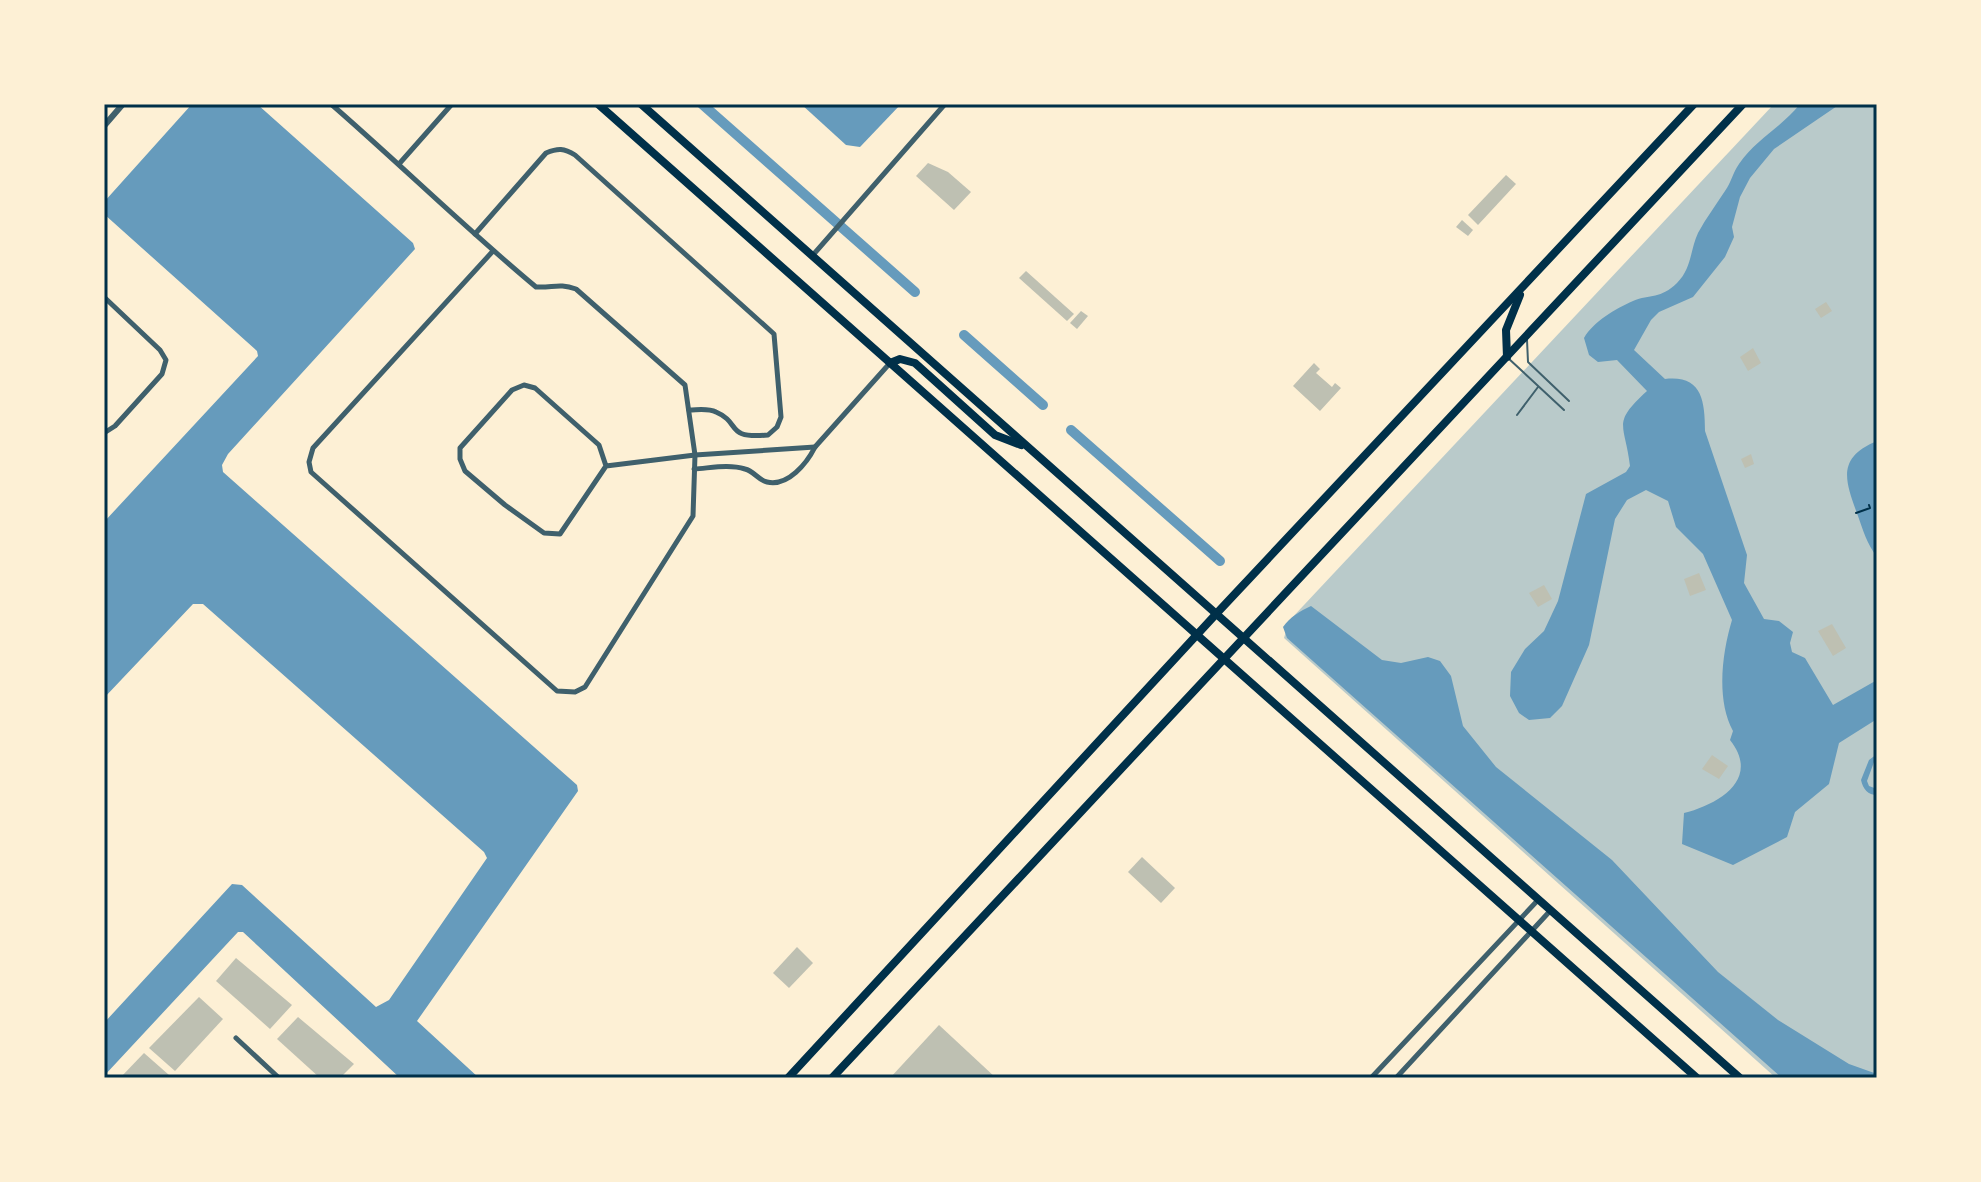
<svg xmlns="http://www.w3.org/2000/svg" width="1981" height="1182" viewBox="0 0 1981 1182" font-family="'Open Sans',sans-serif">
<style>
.green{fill:#b9caca}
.water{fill:#669bbc}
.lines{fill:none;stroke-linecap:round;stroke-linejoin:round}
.canal{stroke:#669bbc;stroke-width:10}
.building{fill:#bec0b2}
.path{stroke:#003049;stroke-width:2}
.service{stroke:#3f606c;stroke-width:2}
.minor{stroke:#3f606c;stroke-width:5}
.tertiary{stroke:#3f606c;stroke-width:6}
.trunk{stroke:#003049;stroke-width:8}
.neatline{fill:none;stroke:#003049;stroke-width:3}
</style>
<rect width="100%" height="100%" fill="#fdf0d5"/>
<path class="green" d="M1774 104H1877V1078H1776L1284 638 1289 621Z"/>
<g class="water">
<path d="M192 104H257L413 243 415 249 228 454 222 465 223 472 577 785 578 791 417 1021 479 1078H400L243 932H238L104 1076V1023L232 884 242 885 376 1007 389 1000 487 858 484 852 203 604H193L104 698V522L258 356 257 351 104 214V202Z"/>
<path d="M801 104H901L860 147 846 145Z"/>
<path d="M1800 104H1840L1774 149 1750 178 1740 197 1732 227 1734 237 1725 257 1693 297 1659 312 1651 320 1634 350 1665 379C1701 375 1705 399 1705 431L1747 555 1744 583 1764 619 1779 621 1793 632 1790 643 1792 652 1805 658 1833 705 1877 680V719L1839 743 1829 784 1795 812 1787 837 1733 865 1682 844 1684 813C1719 804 1761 779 1730 740L1733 731C1716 700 1722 653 1732 620L1703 554 1676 527 1668 501 1646 490 1627 500 1615 519 1589 645 1562 706 1550 718 1529 720 1519 713 1510 696 1511 672 1525 649 1544 631 1558 601 1586 494 1626 472 1630 466C1625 423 1611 424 1647 391L1617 360 1598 362 1589 355 1584 338C1594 321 1615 309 1633 301 1650 294 1661 299 1677 283 1692 268 1690 250 1698 233 1706 218 1716 205 1725 191 1731 183 1733 172 1739 164 1756 139 1782 127 1800 104Z"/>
<path d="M1877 441V557C1867 544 1863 530 1858 516 1845 481 1836 458 1877 441Z"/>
<path d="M1311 606 1382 660 1401 663 1428 657 1440 661 1451 676 1463 726 1496 767 1612 860 1718 972 1778 1020 1849 1064 1877 1074V1078H1782L1287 638 1283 627C1290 617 1300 611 1311 606Z"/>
<path d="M1877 754 1867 781 1869 786 1877 789V795C1868 795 1863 789 1861 780L1869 760Z"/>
</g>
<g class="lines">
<g class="canal">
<path d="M702 104 915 292"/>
<path d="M964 335 1043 405"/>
<path d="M1071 430 1220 561"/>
</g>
</g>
<g class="building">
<path d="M928 163 948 172 971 192 954 210 916 176Z"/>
<path d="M1506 175 1516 184 1478 225 1468 215Z"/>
<path d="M1462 220 1473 230 1468 236 1456 227Z"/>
<path d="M1026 271 1074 314 1067 321 1019 278Z"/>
<path d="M1826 302 1832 311 1821 318 1815 309Z"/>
<path d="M1081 311 1088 316 1077 329 1070 323Z"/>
<path d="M1753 348 1761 363 1748 371 1740 357Z"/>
<path d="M1314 363 1320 369 1316 373 1332 387 1335 383 1341 388 1320 411 1293 386Z"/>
<path d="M1751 454 1754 464 1745 468 1741 459Z"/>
<path d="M1699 573 1706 590 1690 596 1684 579Z"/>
<path d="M1544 585 1552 599 1538 607 1529 593Z"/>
<path d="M1832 624 1846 648 1833 656 1818 631Z"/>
<path d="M1712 755 1728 766 1719 779 1702 769Z"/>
<path d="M1142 857 1175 888 1161 903 1128 872Z"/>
<path d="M797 947 813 963 789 988 773 973Z"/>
<path d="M236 958 292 1005 270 1029 216 981Z"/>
<path d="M199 997 223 1019 175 1071 149 1048Z"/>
<path d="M298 1017 354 1064 340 1078H320L277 1039Z"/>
<path d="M939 1025 996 1078H890Z"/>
<path d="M144 1053 169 1075 166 1078H120Z"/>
</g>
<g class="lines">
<path class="path" d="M1856 513 1870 508 1869 505"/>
<g class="service">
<path d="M1527 340 1528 362 1569 401"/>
<path d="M1508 358 1564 410"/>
<path d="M1517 415 1538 387"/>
</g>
<g class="minor">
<path d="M331 104C400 164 465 228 536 287 553 288 559 283 576 289L685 385 695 455 693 516 585 687 575 692 557 691 311 472 309 462 313 448 493 251"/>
<path d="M399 164 452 104"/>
<path d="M475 234 546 153C558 148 564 148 575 155L774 334 781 417 777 427 768 435C724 439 742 423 716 412 708 408 698 410 689 410"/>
<path d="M813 255 945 104"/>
<path d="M104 297 160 350 166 360 162 374 115 426 104 433"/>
<path d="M606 466 560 534 544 533 505 505 465 471 460 459V448L512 390 524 385 535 388 599 445 606 466 695 455 815 447"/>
<path d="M694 469C711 468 729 464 745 469 754 471 758 480 767 482 788 487 807 463 815 447L890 363"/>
<path d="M236 1038 279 1078"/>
<path d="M1371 1078 1538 900"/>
<path d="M1396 1078 1550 911"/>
</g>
<path class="tertiary" d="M104 126 123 104"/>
<g class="trunk">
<path d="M598 104 1697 1078"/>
<path d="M641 104 1740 1078"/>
<path d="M1507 357 1506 330 1520 295"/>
<path d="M890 363 900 359 915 363 995 435 1021 445"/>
<path d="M788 1078 1217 613 1694 104"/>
<path d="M832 1078 1743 104"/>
</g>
</g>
<rect width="1981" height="1182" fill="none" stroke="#fdf0d5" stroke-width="212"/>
<rect x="106" y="106" width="1769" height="970" class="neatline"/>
</svg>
